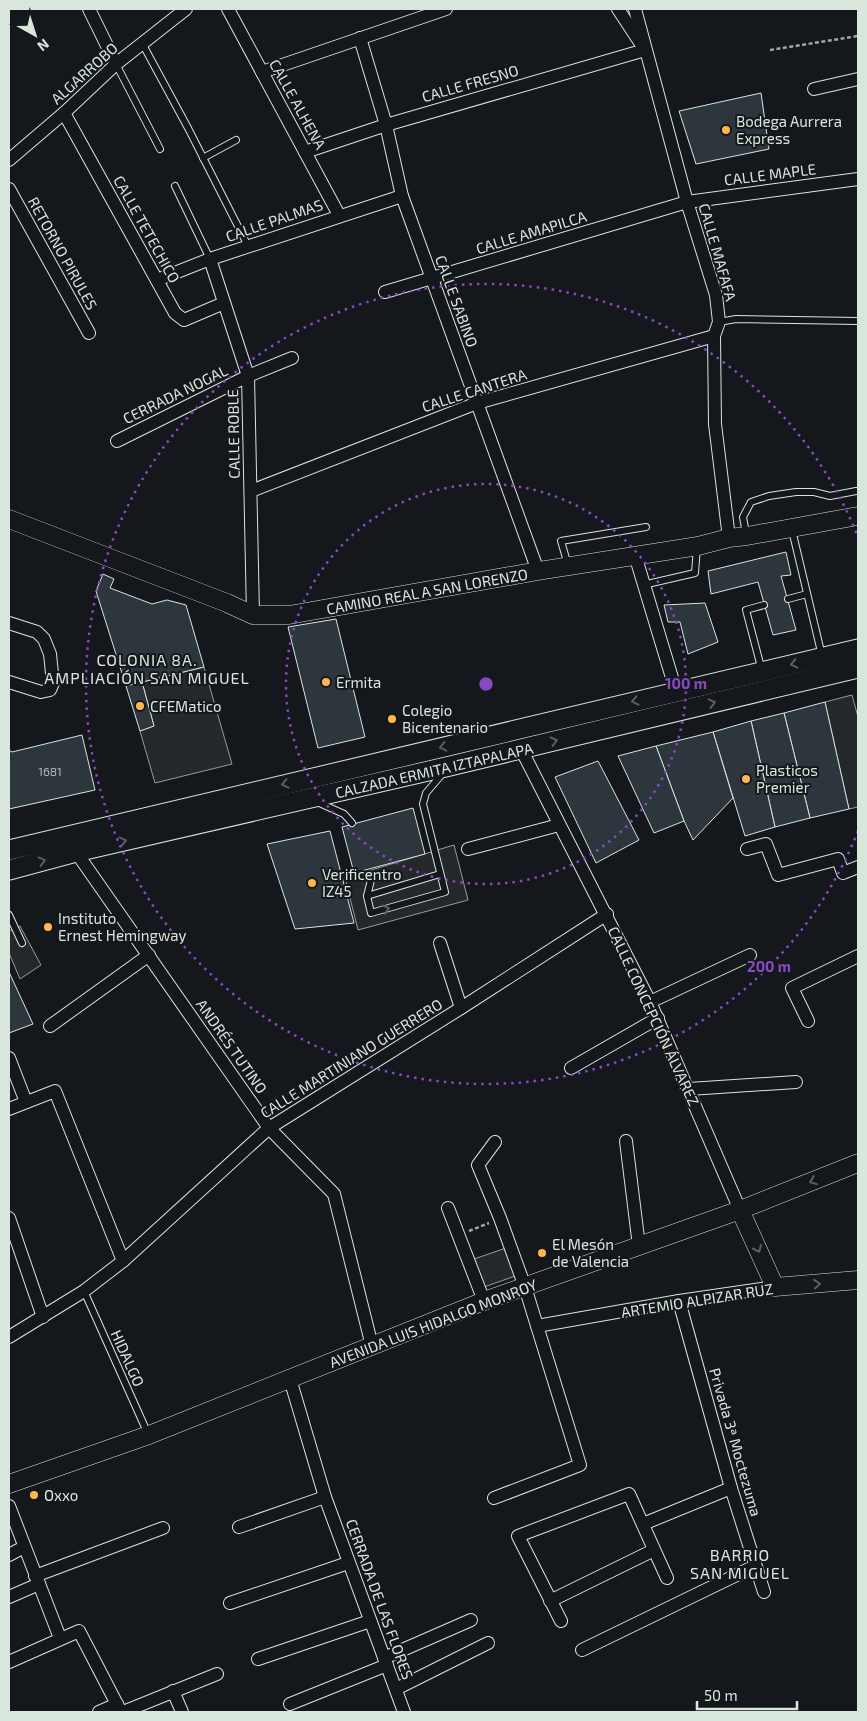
<svg xmlns="http://www.w3.org/2000/svg" width="867" height="1721" viewBox="0 0 867 1721" font-family="'Exo 2',sans-serif">
<style>
.parking{fill:#24282b;stroke:#939e99}
.building{fill:#2c363c;stroke:#d8e6dc}
.lines{fill:none;stroke-linecap:round;stroke-linejoin:round}
.lane-casing{stroke:#d8e6dc;stroke-width:8}
.street-casing{stroke:#d8e6dc;stroke-width:14}
.secondary-casing{stroke:#d8e6dc;stroke-width:19}
.primary-casing{stroke:#d8e6dc;stroke-width:21}
.path{stroke:#9da8a2;stroke-width:2.5;stroke-dasharray:4 2.5;stroke-linecap:butt}
.lane{stroke:#14181c;stroke-width:6}
.street{stroke:#14181c;stroke-width:12}
.secondary{stroke:#14181c;stroke-width:18}
.primary{stroke:#14181c;stroke-width:19}
.oneway{stroke:#59605f}
.ring{fill:none;stroke:#8948c3;stroke-width:2.5;stroke-dasharray:2.5 5}
.poi-dot{fill:#ffb74d;stroke:#14181c;stroke-width:2}
.labels{text-anchor:middle;dominant-baseline:central;stroke-width:4;stroke-linejoin:round;paint-order:stroke}
.number-label{font-size:12px;fill:#adbab4}
.street-label{font-size:15px;fill:#d8e6dc;stroke:#14181c}
.poi-label{font-size:15px;fill:#d8e6dc;stroke:#14181c;text-anchor:start}
.neighbourhood-label{font-size:16px;letter-spacing:1px;fill:#d8e6dc;stroke:#14181c}
.centre{fill:#8948c3;stroke:#14181c;stroke-width:2.5}
.ring-label{font-size:15px;text-anchor:middle;font-weight:bold;fill:#8948c3;stroke:#14181c;stroke-width:4;stroke-linejoin:round;paint-order:stroke}
</style>
<rect width="100%" height="100%" fill="#14181c"/>
<g class="parking">
<path d="M204 667 232 764 155 783 140 731 154 726 142 682Z"/>
<path d="M852 695 858 717V807L849 809 825 702Z"/>
<path d="M454 845 468 900 358 930 345 878Z"/>
<path d="M20 926 41 965 20 979 9 953V931Z"/>
<path d="M509 1247 518 1275 484 1287 474 1259Z"/>
</g>
<g class="building">
<path d="M761 93 769 149 696 164 679 111Z"/>
<path d="M786 552 791 575 781 576 796 630 773 635 758 582 711 594 708 571Z"/>
<path d="M103 574 114 579 110 588 152 604 167 600 186 605 204 667 126 686 96 591Z"/>
<path d="M705 603 718 642 688 654 680 622H668L664 605Z"/>
<path d="M336 619 365 737 318 748 288 627Z"/>
<path d="M142 682 154 726 140 731 126 686Z"/>
<path d="M825 702 849 809 810 818 784 713Z"/>
<path d="M784 713 810 818 775 827 751 721Z"/>
<path d="M751 721 775 827 745 836 713 732Z"/>
<path d="M713 732 733 798 693 840 684 821 656 746Z"/>
<path d="M82 735 95 790 9 809V750L12 752Z"/>
<path d="M656 746 684 821 654 833 618 756Z"/>
<path d="M598 761 639 840 596 863 555 777Z"/>
<path d="M413 808 425 854 354 873 342 827Z"/>
<path d="M330 831 354 923 295 929 267 844Z"/>
<path d="M9 972 33 1024 9 1033Z"/>
</g>
<g class="lines">
<g class="lane-casing">
<g id="lane">
<path d="M142 43 188 128 248 246"/>
<path d="M116 64 160 149"/>
<path d="M203 158 236 140"/>
<path d="M175 186 210 259"/>
<path d="M719 322 736 319 858 321"/>
<path d="M792 530 822 656"/>
<path d="M746 534 743 517 751 502 769 496 796 492H814L830 496 856 491"/>
<path d="M568 565 561 541 646 527"/>
<path d="M643 585 695 573 697 547"/>
<path d="M788 599 807 594"/>
<path d="M762 671 746 610 764 605"/>
<path d="M315 801 344 814 352 823"/>
<path d="M371 880 367 896 371 913 445 892 423 804 426 793 443 773"/>
<path d="M367 896 440 874"/>
<path d="M9 915 22 943"/>
<path d="M84 1291 148 1434"/>
</g>
</g>
<g class="street-casing">
<g id="street">
<path d="M89 9 116 64"/>
<path d="M228 9 339 215"/>
<path d="M635 9 687 202 716 295 719 322 714 336 715 424 729 538"/>
<path d="M360 38 386 125 402 196 538 571"/>
<path d="M262 72 446 9"/>
<path d="M814 89 858 79"/>
<path d="M64 113 175 313 184 320 224 303"/>
<path d="M305 152 386 125 645 50 618 9"/>
<path d="M9 160 64 113 116 64 186 9"/>
<path d="M9 189 89 333"/>
<path d="M210 259 248 376 253 615"/>
<path d="M157 280 210 259 402 196"/>
<path d="M385 292 687 202 858 179"/>
<path d="M117 441 248 376 292 358"/>
<path d="M251 491 477 403 714 336"/>
<path d="M635 555 676 691"/>
<path d="M9 623 37 632 44 639 50 654 53 683 50 690 41 692 9 682"/>
<path d="M521 749 650 1002 740 1210"/>
<path d="M468 849 559 825"/>
<path d="M747 849 766 844 778 875 838 859 843 873 858 867"/>
<path d="M76 852 269 1128 334 1194 372 1346"/>
<path d="M440 943 461 1008"/>
<path d="M650 1002 750 955"/>
<path d="M808 1021 792 988 858 956"/>
<path d="M50 1026 149 955"/>
<path d="M9 1058 26 1102"/>
<path d="M571 1068 658 1018"/>
<path d="M689 1089 796 1082"/>
<path d="M9 1109 55 1091 123 1261"/>
<path d="M626 1141 639 1246"/>
<path d="M448 1208 484 1301"/>
<path d="M9 1218 43 1317"/>
<path d="M679 1301 731 1488 764 1592"/>
<path d="M537 1326 679 1301 775 1287"/>
<path d="M9 1337 84 1291 123 1261 269 1128 461 1008 607 914"/>
<path d="M290 1379 325 1497 404 1712"/>
<path d="M494 1498 580 1465 525 1287 500 1218 478 1165 495 1142"/>
<path d="M9 1506 60 1638"/>
<path d="M643 1524 731 1488"/>
<path d="M239 1527 325 1497"/>
<path d="M9 1555 24 1547"/>
<path d="M35 1576 163 1528"/>
<path d="M9 1597 39 1584"/>
<path d="M550 1601 654 1550"/>
<path d="M230 1603 348 1563"/>
<path d="M561 1621 518 1536 629 1494 667 1578"/>
<path d="M582 1650 755 1566"/>
<path d="M384 1658 471 1620"/>
<path d="M258 1659 370 1621"/>
<path d="M9 1662 79 1631 121 1712"/>
<path d="M396 1689 488 1643"/>
<path d="M173 1691 182 1712"/>
<path d="M290 1704 387 1665"/>
<path d="M99 1712 117 1704"/>
<path d="M123 1712 217 1674"/>
</g>
</g>
<g class="secondary-casing">
<g id="secondary">
<path d="M9 519 227 603 253 615H289L538 571 698 546 729 538 747 536 858 516"/>
<path d="M740 1210 775 1287 858 1280"/>
<path d="M9 1484 149 1435 484 1301 740 1210 858 1163"/>
</g>
</g>
<g class="primary-casing">
<g id="primary">
<path d="M9 850 858 649"/>
<path d="M9 870 76 852 450 766 858 668"/>
</g>
</g>
<g class="path">
<path d="M770 50 858 36"/>
<path d="M469 1231 489 1223"/>
</g>
<use href="#lane" class="lane"/>
<use href="#street" class="street"/>
<use href="#secondary" class="secondary"/>
<use href="#primary" class="primary"/>
</g>
<defs><path id="oneway-chevron" d="M-2-3.5L2.5 0L-2 3.5" fill="none" stroke-width="1.6" stroke-linecap="round" stroke-linejoin="round" transform="scale(1.25)"/></defs>
<g class="oneway">
<use href="#oneway-chevron" transform="translate(794 664) rotate(167)"/>
<use href="#oneway-chevron" transform="translate(635 701) rotate(167)"/>
<use href="#oneway-chevron" transform="translate(712 703) rotate(-14)"/>
<use href="#oneway-chevron" transform="translate(554 741) rotate(-14)"/>
<use href="#oneway-chevron" transform="translate(443 747) rotate(167)"/>
<use href="#oneway-chevron" transform="translate(285 784) rotate(167)"/>
<use href="#oneway-chevron" transform="translate(123 841) rotate(-13)"/>
<use href="#oneway-chevron" transform="translate(42 861) rotate(-15)"/>
<use href="#oneway-chevron" transform="translate(386 909) rotate(-16)"/>
<use href="#oneway-chevron" transform="translate(813 1181) rotate(158)"/>
<use href="#oneway-chevron" transform="translate(758 1249) rotate(66)"/>
<use href="#oneway-chevron" transform="translate(817 1284) rotate(-5)"/>
</g>
<g class="ring">
<circle cx="486" cy="684" r="200"/>
<path d="M858 831A400 400 0 1 1 858 537"/>
</g>
<g class="poi-dot">
<circle cx="726" cy="130" r="5"/>
<circle cx="326" cy="682" r="5"/>
<circle cx="140" cy="706" r="5"/>
<circle cx="392" cy="719" r="5"/>
<circle cx="746" cy="779" r="5"/>
<circle cx="312" cy="883" r="5"/>
<circle cx="48" cy="927" r="5"/>
<circle cx="542" cy="1253" r="5"/>
<circle cx="34" cy="1495" r="5"/>
</g>
<g class="labels">
<g class="number-label">
<text x="50" y="771">1681</text>
</g>
<g class="street-label">
<text transform="translate(84 73) rotate(-42)">ALGARROBO</text>
<text transform="translate(470 83) rotate(-16)">CALLE FRESNO</text>
<text transform="translate(298 104) rotate(61)">CALLE ALHENA</text>
<text transform="translate(770 174) rotate(-7)">CALLE MAPLE</text>
<text transform="translate(274 220) rotate(-19)">CALLE PALMAS</text>
<text transform="translate(147 229) rotate(61)">CALLE TETECHICO</text>
<text transform="translate(531 232) rotate(-17)">CALLE AMAPILCA</text>
<text transform="translate(718 252) rotate(74)">CALLE MAFAFA</text>
<text transform="translate(63 253) rotate(61)">RETORNO PIRULES</text>
<text transform="translate(457 301) rotate(70)">CALLE SABINO</text>
<text transform="translate(474 390) rotate(-18)">CALLE CANTERA</text>
<text transform="translate(175 394) rotate(-26)">CERRADA NOGAL</text>
<text transform="translate(233 434) rotate(-91)">CALLE ROBLE</text>
<text transform="translate(427 591) rotate(-10)">CAMINO REAL A SAN LORENZO</text>
<text transform="translate(434 770) rotate(-13)">CALZADA ERMITA IZTAPALAPA</text>
<text transform="translate(654 1016) rotate(65)">CALLE CONCEPCIÓN ÁLVAREZ</text>
<text transform="translate(232 1046) rotate(55)">ANDRÉS TUTINO</text>
<text transform="translate(351 1058) rotate(-32)">CALLE MARTINIANO GUERRERO</text>
<text transform="translate(697 1300) rotate(-9)">ARTEMIO ALPIZAR RUZ</text>
<text transform="translate(433 1323) rotate(-21)">AVENIDA LUIS HIDALGO MONROY</text>
<text transform="translate(128 1358) rotate(66)">HIDALGO</text>
<text transform="translate(736 1442) rotate(74)">Privada 3ª Moctezuma</text>
<text transform="translate(380 1599) rotate(70)">CERRADA DE LAS FLORES</text>
</g>
<g class="poi-label">
<text x="736" y="121">Bodega Aurrera<tspan x="736" dy="17">Express</tspan></text>
<text x="336" y="682">Ermita</text>
<text x="150" y="706">CFEMatico</text>
<text x="402" y="710">Colegio<tspan x="402" dy="17">Bicentenario</tspan></text>
<text x="756" y="770">Plasticos<tspan x="756" dy="17">Premier</tspan></text>
<text x="322" y="874">Verificentro<tspan x="322" dy="17">IZ45</tspan></text>
<text x="58" y="918">Instituto<tspan x="58" dy="17">Ernest Hemingway</tspan></text>
<text x="552" y="1244">El Mesón<tspan x="552" dy="17">de Valencia</tspan></text>
<text x="44" y="1495">Oxxo</text>
</g>
<g class="neighbourhood-label">
<text x="147" y="659">COLONIA 8A.<tspan x="147" dy="18">AMPLIACIÓN SAN MIGUEL</tspan></text>
<text x="740" y="1554">BARRIO<tspan x="740" dy="18">SAN MIGUEL</tspan></text>
</g>
</g>
<circle cx="486" cy="684" r="8" class="centre"/>
<g class="ring-label">
<text x="686" y="689">100 m</text>
<text x="769" y="972">200 m</text>
</g>
<rect width="867" height="1721" fill="none" stroke="#d8e6dc" stroke-width="20"/>
<g transform="translate(35 35) rotate(141)" stroke="#14181c" stroke-width="4" paint-order="stroke">
<path d="M0-4L9 19L0 12L-9 19Z" fill="#d8e6dc"/>
<text y="-8" font-size="14" font-weight="bold" text-anchor="middle" fill="#d8e6dc">N</text>
</g>
<path d="M697 1701v8h100v-8" fill="none" stroke="#d8e6dc" stroke-width="2.5"/>
<text x="704" y="1701" font-size="15" fill="#d8e6dc" stroke="#14181c" stroke-width="4" paint-order="stroke">50 m</text>
</svg>
